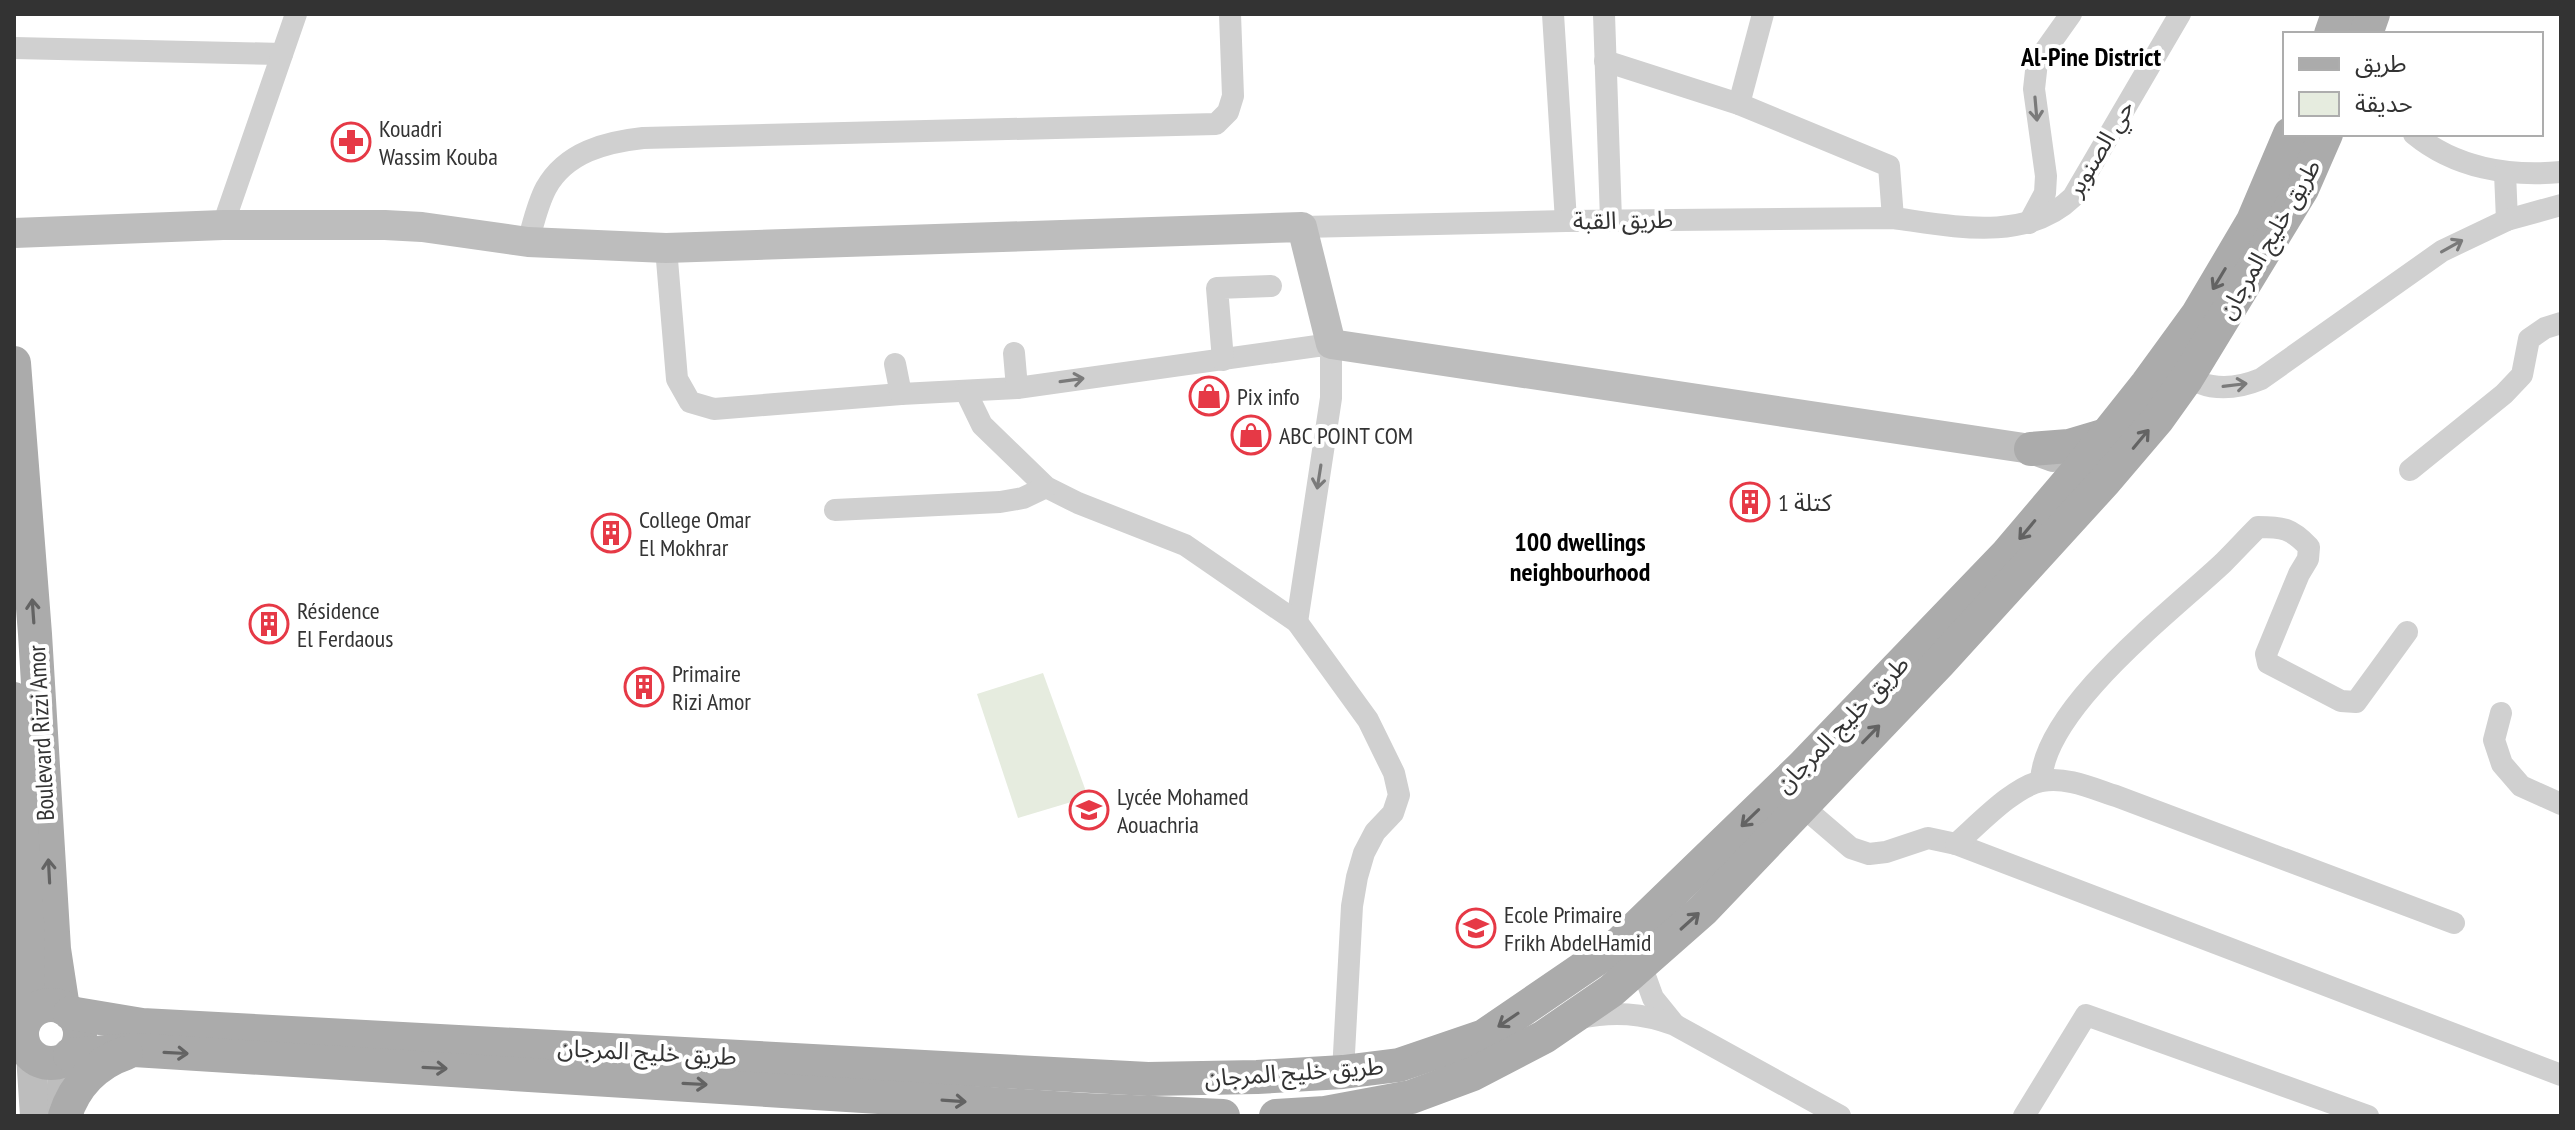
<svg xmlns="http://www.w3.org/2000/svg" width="2575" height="1130" viewBox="0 0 2575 1130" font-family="'PT Sans Narrow','Noto Sans Arabic',sans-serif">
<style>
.green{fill:#e6ecdf}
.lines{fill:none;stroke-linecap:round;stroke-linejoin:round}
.street{stroke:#d0d0d0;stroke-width:22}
.secondary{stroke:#bdbdbd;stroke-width:30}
.primary{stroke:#ababab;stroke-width:34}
.oneway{stroke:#7a7a7a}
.oneway2{stroke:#636363}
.labels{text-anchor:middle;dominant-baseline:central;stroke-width:8;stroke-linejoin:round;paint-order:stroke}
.poi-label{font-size:24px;fill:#333;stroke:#fff;text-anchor:start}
.street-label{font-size:24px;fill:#333;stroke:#fff}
.neighbourhood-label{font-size:26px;font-weight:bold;fill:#000;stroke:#fff}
</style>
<rect width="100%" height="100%" fill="#fff"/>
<path class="green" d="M1043 673 1088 797 1018 818 977 694Z"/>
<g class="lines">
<g class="street">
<path d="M1553 14 1566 221"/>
<path d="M1604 14 1611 220"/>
<path d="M14 48 282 54"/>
<path d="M1605 61 1739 104 1889 166 1893 218"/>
<path d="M1739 104 1763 14"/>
<path d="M2414 134C2455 168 2509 177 2561 172"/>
<path d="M2505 173 2507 220"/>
<path d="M2029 223 2045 193 2046 176 2034 89 2037 62 2071 14"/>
<path d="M223 225 296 14"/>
<path d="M1302 227 1566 221 1893 218C1952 226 2026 243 2073 197L2180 14"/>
<path d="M528 242C533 225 537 205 546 188 566 152 606 142 643 138L1216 124 1228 112 1233 96 1230 14"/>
<path d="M666 248 677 379 690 402 714 409 901 394 1017 388 1331 344V398L1297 622"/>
<path d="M1014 353 1017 388"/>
<path d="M1223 360 1217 288 1271 286"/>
<path d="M895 364 901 394"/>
<path d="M2178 370C2203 391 2232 391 2261 379L2442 251 2507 220 2561 205"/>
<path d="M966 392 982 425 1046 487 1078 503 1185 545 1297 622 1368 720 1394 773 1399 795 1393 813 1375 832 1364 853 1357 877 1352 906 1343 1072"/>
<path d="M2410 470 2504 394 2522 375 2529 339 2545 328 2561 323"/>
<path d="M835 510 1000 502 1023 498 1046 487"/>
<path d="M2501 713 2494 740 2502 764 2521 786 2561 804"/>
<path d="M2041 781C2044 708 2172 611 2223 563 2235 551 2246 539 2258 527 2283 527 2291 528 2309 547L2308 559 2299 574 2266 654 2268 663 2341 701 2356 702 2407 632"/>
<path d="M1795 800 1851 848 1869 854 1886 852 1928 838 1956 844 2561 1075"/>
<path d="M1956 844C1978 825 2014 786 2042 781 2066 776 2094 789 2116 796L2454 923"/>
<path d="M1641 965 1653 998 1674 1024"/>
<path d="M1579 1018C1614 1011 1642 1013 1675 1025L1840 1116"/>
<path d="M2024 1116 2086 1015 2368 1116"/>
</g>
<g class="secondary">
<path d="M14 233 223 225H385L422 227 528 242 666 248 1302 227 1331 344 2031 449 2053 457"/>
<path d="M31 1055 35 1116"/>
<path d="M62 1060 63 1116"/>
</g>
<g class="primary">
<path d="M2331 34 2338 14"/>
<path d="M2366 34 2373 14"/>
<path d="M14 363 35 634 54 949 63 1008"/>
<path d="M2031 449 2069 446 2106 435"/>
<path d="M14 699 27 920 28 1016"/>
<circle cx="51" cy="1034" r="29"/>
<path d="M70 1013 142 1025 1148 1079 1257 1077 1343 1072 1399 1065 1484 1036 1620 943 1802 767 2007 554 2081 467 2147 384 2198 314 2253 221 2290 134"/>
<path d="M70 1055 134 1050 1085 1110 1223 1116"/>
<path d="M65 1116C74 1086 96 1063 126 1053"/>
<path d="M1276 1116 1325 1113 1411 1097 1473 1074 1544 1037 1611 991 1703 910 1939 663 2105 481 2157 420 2187 378 2302 189 2326 134"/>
</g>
</g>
<defs><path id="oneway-shaft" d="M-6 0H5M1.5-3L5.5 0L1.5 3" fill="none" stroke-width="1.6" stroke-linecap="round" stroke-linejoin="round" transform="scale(2)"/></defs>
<g class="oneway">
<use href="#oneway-shaft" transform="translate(2036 109) rotate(85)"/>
<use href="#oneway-shaft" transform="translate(2452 246) rotate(-29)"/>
<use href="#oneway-shaft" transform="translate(1072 380) rotate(-8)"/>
<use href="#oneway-shaft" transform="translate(2235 385) rotate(-7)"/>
<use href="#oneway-shaft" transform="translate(1319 477) rotate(99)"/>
</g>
<g class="oneway2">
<use href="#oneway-shaft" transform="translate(2219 279) rotate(121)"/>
<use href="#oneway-shaft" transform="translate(2141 439) rotate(-50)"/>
<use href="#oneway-shaft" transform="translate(2027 530) rotate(130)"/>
<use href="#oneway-shaft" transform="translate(33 611) rotate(-94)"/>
<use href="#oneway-shaft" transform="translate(1871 734) rotate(-46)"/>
<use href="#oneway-shaft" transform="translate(1750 818) rotate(136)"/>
<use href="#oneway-shaft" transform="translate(49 871) rotate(-93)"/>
<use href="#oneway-shaft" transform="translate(1690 921) rotate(-42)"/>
<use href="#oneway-shaft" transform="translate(1508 1020) rotate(146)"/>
<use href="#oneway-shaft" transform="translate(176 1053) rotate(3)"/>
<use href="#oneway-shaft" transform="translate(435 1068) rotate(3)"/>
<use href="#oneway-shaft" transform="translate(695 1084) rotate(3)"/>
<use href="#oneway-shaft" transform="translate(954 1101) rotate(4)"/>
</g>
<defs>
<g id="pharmacy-ring" transform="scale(2)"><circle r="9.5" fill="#fff" stroke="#e63946" stroke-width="1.5"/><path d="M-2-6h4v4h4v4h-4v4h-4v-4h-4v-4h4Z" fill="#e63946"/></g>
<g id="shop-ring" transform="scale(2)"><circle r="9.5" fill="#fff" stroke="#e63946" stroke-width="1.5"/><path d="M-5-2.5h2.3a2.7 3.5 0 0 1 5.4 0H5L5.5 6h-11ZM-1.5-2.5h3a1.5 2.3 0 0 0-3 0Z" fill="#e63946"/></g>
<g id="building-ring" transform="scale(2)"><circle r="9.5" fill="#fff" stroke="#e63946" stroke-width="1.5"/><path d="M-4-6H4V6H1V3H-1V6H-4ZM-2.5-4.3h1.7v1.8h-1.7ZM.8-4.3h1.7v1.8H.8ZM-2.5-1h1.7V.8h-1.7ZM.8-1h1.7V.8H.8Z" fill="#e63946"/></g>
<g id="school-ring" transform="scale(2)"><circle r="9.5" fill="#fff" stroke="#e63946" stroke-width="1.5"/><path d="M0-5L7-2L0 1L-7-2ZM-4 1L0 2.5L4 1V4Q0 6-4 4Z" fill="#e63946"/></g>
</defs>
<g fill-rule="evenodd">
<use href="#pharmacy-ring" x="351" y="142"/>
<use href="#shop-ring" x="1209" y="396"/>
<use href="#shop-ring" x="1251" y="435"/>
<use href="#building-ring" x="1750" y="502"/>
<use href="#building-ring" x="611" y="533"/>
<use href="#building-ring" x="269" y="624"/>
<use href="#building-ring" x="644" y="687"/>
<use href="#school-ring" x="1089" y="810"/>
<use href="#school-ring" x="1476" y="928"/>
</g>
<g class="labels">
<g class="poi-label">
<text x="379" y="128">Kouadri<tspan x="379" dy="28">Wassim Kouba</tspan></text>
<text x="1237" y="396">Pix info</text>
<text x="1279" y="435">ABC POINT COM</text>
<text x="1778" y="502">كتلة 1</text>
<text x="639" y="519">College Omar<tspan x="639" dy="28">El Mokhrar</tspan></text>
<text x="297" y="610">Résidence<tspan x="297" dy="28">El Ferdaous</tspan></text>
<text x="672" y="673">Primaire<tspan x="672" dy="28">Rizi Amor</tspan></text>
<text x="1117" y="796">Lycée Mohamed<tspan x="1117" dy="28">Aouachria</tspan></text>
<text x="1504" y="914">Ecole Primaire<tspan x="1504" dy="28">Frikh AbdelHamid</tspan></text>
</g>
<g class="street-label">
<text transform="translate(2100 148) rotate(-59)">حي الصنوبر</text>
<text transform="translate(1623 220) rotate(-1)">طريق القبة</text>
<text transform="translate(2269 239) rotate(-60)">طريق خليج المرجان</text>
<text transform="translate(1842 724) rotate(-46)">طريق خليج المرجان</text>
<text transform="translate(41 733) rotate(-93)">Boulevard Rizzi Amor</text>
<text transform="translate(647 1052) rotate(3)">طريق خليج المرجان</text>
<text transform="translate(1294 1072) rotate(-4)">طريق خليج المرجان</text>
</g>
<g class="neighbourhood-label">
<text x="2091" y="56">Al-Pine District</text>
<text x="1580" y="541">100 dwellings<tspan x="1580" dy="30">neighbourhood</tspan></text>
</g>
</g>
<rect width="2575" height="1130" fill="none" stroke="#333333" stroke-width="32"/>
<rect x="2283" y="32" width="260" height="104" fill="#ffffff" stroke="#adadad" stroke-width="2"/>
<rect x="2299" y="58" width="40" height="12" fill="#ababab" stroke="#adadad" stroke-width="2"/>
<text x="2355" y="72" font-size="24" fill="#333333">طريق</text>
<rect x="2299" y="92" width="40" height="24" fill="#e6ecdf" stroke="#adadad" stroke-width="2"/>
<text x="2355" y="112" font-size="24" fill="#333333">حديقة</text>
</svg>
